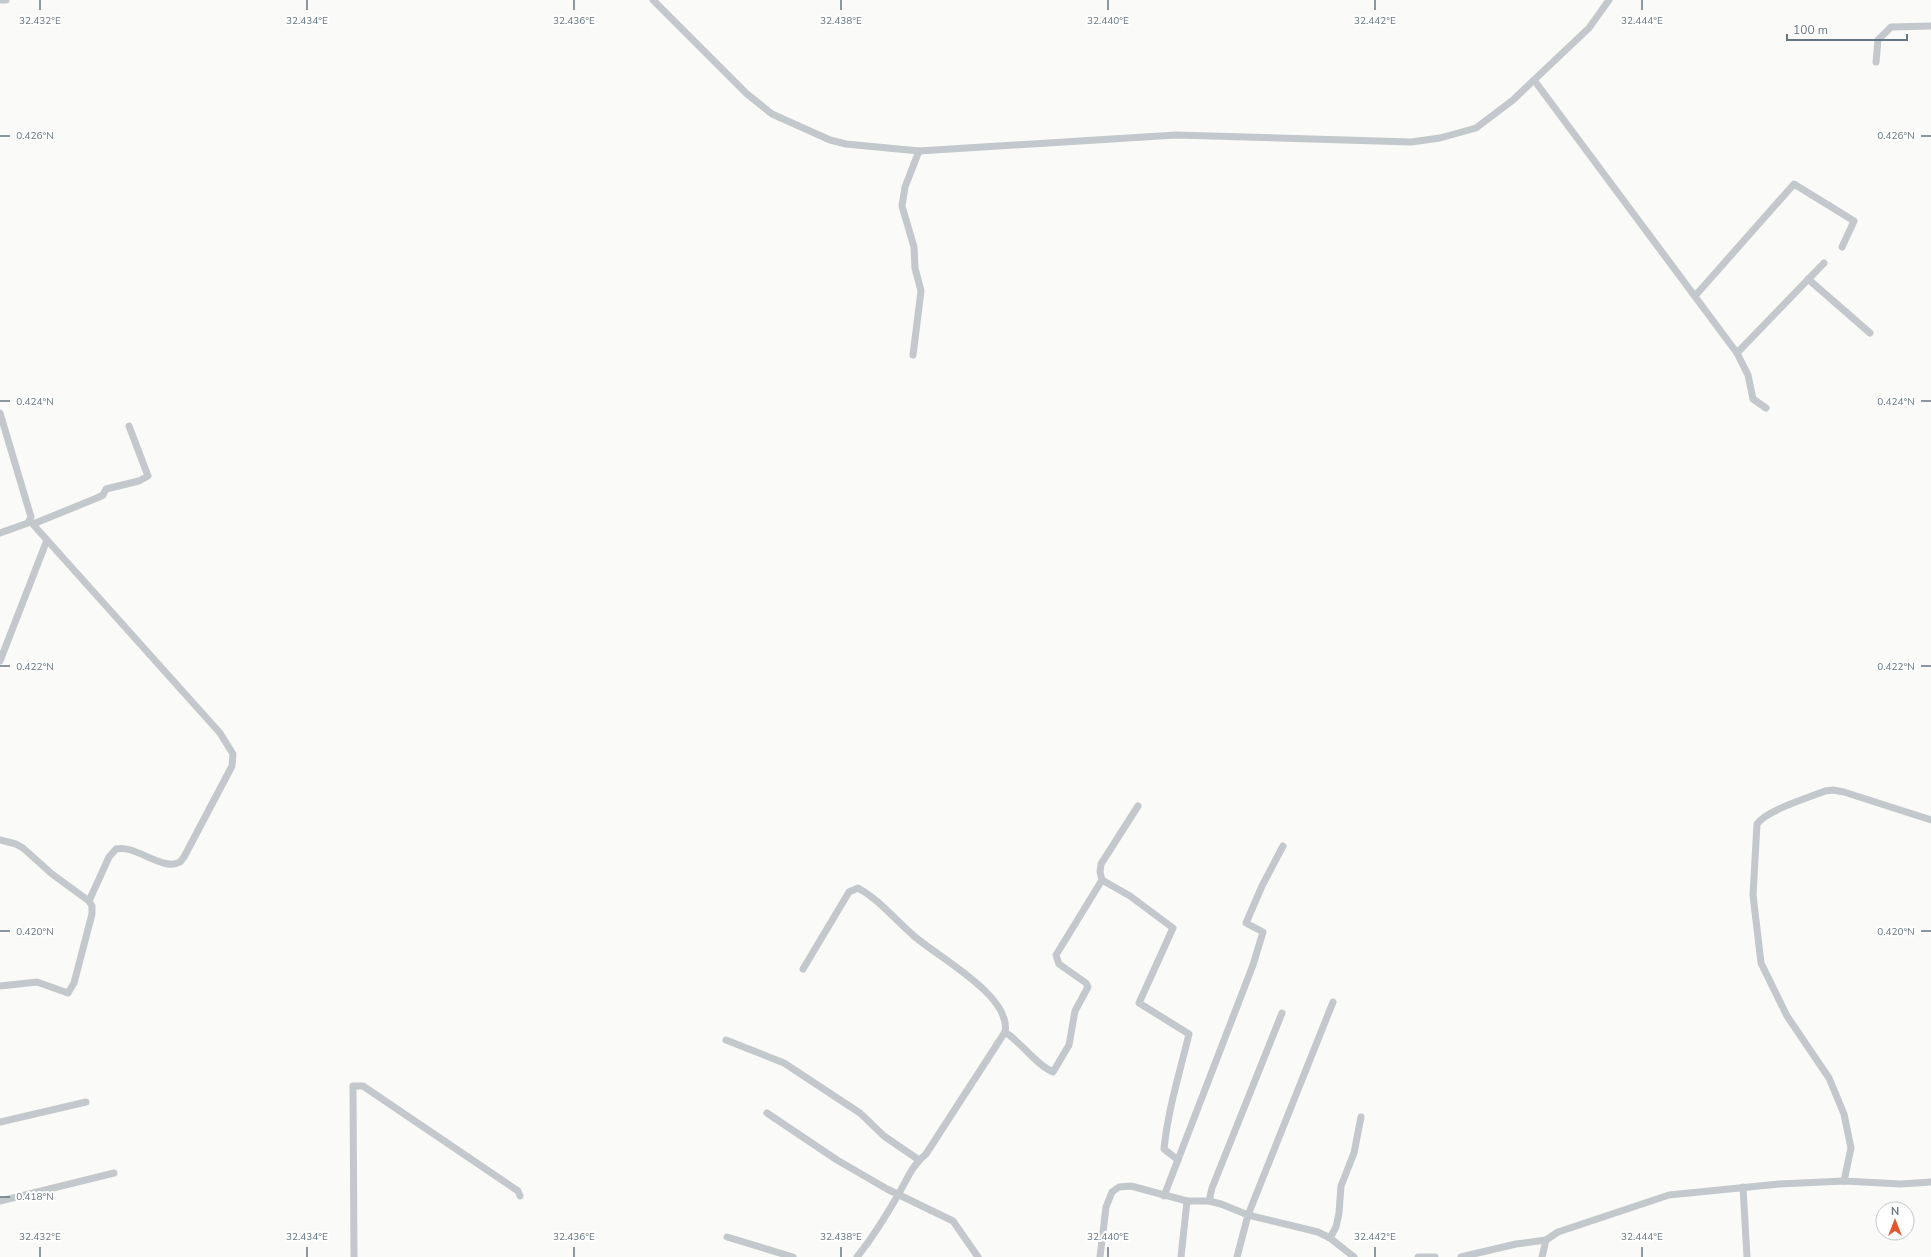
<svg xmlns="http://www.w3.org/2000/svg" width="1931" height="1257" viewBox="0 0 1931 1257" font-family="'Nunito Sans',sans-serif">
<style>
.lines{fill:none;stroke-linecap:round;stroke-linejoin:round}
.minor{stroke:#c3c8cc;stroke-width:7}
.ticks{fill:none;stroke:#657683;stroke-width:1.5}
.ticks-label{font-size:10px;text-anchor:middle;fill:#657683;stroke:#fff;stroke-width:4;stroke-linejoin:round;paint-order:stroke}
</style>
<rect width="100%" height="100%" fill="#fafaf8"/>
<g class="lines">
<g class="minor">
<path d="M0 0H6"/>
<path d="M653 0 747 94 772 114 830 140 846 144 919 151 1176 135 1411 142 1440 138 1476 128 1513 100 1534 80 1589 28 1609 0"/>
<path d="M1876 62 1878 40 1891 27 1931 26"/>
<path d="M1534 80 1737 353 1748 375 1753 399 1766 408"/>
<path d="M1808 279 1870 333"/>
<path d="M1695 296 1794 184 1854 221 1842 247"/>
<path d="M1737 353 1824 263"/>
<path d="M913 355 921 291 915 268 914 247 902 206 905 187 919 151"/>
<path d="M0 413 31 517 28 523 0 533"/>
<path d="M30 521 220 733 233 754 232 766 184 857 180 862C163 872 135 844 116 849L109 857 89 901"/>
<path d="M33 524 97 498 103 495 106 489 139 481 148 476 129 426"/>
<path d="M0 661 47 540"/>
<path d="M0 840 16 844 23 848 52 874 89 901 92 906V914L74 983 68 993 37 982 0 986"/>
<path d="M1102 880 1100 872 1101 864 1138 806"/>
<path d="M803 969 849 892 858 888C880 900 895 920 914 936 938 957 1012 996 1005 1032"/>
<path d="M726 1040 784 1063 860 1113 884 1136 919 1160"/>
<path d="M767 1113 837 1160 887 1189 953 1221 978 1257"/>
<path d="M0 1122 86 1102"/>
<path d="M1844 1181 1851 1148 1844 1114 1829 1078 1787 1016 1761 963 1753 895 1757 824C1767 810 1808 798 1825 791L1833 790 1844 792 1931 820"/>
<path d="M1743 1187 1747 1257"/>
<path d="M1164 1196 1253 965 1263 932 1246 923 1262 886 1283 846"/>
<path d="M0 1201 114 1173"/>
<path d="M1209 1201 1212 1188 1282 1013"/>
<path d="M727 1237 793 1257"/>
<path d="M1330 1238 1336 1227 1339 1213 1341 1186 1354 1153 1361 1117"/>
<path d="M354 1257 353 1086H363L518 1191 520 1196"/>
<path d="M857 1257C873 1237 886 1216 898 1195 907 1180 912 1165 926 1154L1005 1032C1022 1043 1036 1065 1053 1072L1069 1045 1075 1011 1088 987 1086 983 1059 964 1056 955 1102 880 1130 896 1173 928 1139 1003 1189 1034C1180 1072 1168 1109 1164 1149L1178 1160"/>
<path d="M1100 1257 1106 1207 1112 1192 1119 1187 1131 1186 1187 1201H1209L1221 1204 1248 1215 1318 1232 1330 1238 1354 1257"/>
<path d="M1181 1257 1187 1201"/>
<path d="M1237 1257 1248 1215 1333 1002"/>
<path d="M1418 1257H1435"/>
<path d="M1461 1257 1516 1244 1546 1240"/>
<path d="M1542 1257 1546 1240 1558 1232 1669 1195 1779 1184 1844 1181 1901 1184 1931 1182"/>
</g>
</g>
<path class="ticks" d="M40 0V10M307 0V10M574 0V10M841 0V10M1108 0V10M1375 0V10M1642 0V10M0 136H10M1921 136H1931M0 401H10M1921 401H1931M0 666H10M1921 666H1931M0 931H10M1921 931H1931M0 1197H10M40 1247V1257M307 1247V1257M574 1247V1257M841 1247V1257M1108 1247V1257M1375 1247V1257M1642 1247V1257"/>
<g class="ticks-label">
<text x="40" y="24">32.432°E</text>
<text x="307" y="24">32.434°E</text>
<text x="574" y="24">32.436°E</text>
<text x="841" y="24">32.438°E</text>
<text x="1108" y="24">32.440°E</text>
<text x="1375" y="24">32.442°E</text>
<text x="1642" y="24">32.444°E</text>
<text x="35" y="139">0.426°N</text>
<text x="1896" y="139">0.426°N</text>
<text x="35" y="405">0.424°N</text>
<text x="1896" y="405">0.424°N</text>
<text x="35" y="670">0.422°N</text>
<text x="1896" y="670">0.422°N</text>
<text x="35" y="935">0.420°N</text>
<text x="1896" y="935">0.420°N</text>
<text x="35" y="1200">0.418°N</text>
<text x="40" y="1240">32.432°E</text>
<text x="307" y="1240">32.434°E</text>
<text x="574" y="1240">32.436°E</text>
<text x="841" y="1240">32.438°E</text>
<text x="1108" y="1240">32.440°E</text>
<text x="1375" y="1240">32.442°E</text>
<text x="1642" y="1240">32.444°E</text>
</g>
<g transform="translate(1895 1221)"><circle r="19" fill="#ffffff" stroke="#c1c8cd"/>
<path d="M0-3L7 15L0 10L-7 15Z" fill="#e4572e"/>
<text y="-6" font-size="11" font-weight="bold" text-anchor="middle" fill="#657683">N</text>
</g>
<path d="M1787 34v6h120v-6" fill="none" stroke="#657683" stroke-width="2"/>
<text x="1793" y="34" font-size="12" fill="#657683" stroke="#ffffff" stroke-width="3" paint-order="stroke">100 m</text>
</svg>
